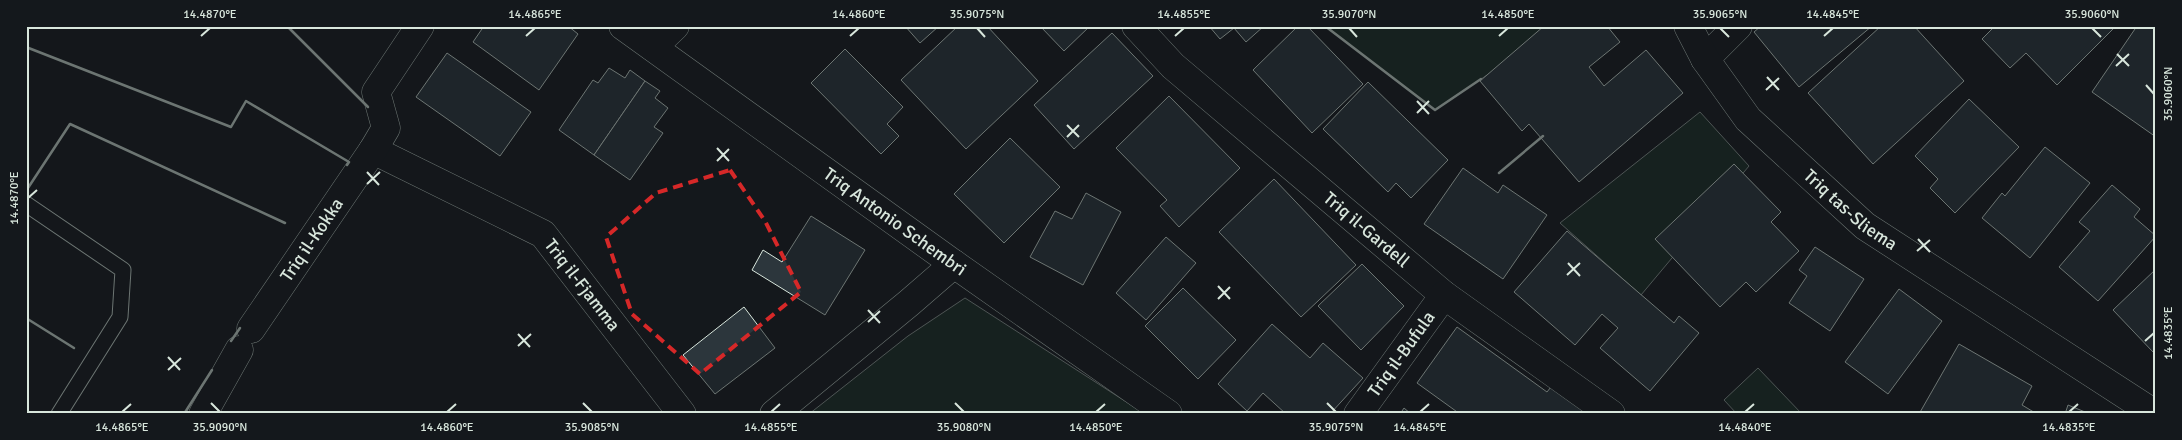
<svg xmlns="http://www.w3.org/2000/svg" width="2182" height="440" viewBox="0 0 2182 440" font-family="Signika,sans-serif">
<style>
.green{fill:#1a2d24;stroke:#939e99}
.building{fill:#2c363c;stroke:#d8e6dc}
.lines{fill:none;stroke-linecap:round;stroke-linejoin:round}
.service-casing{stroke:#d8e6dc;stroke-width:17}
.minor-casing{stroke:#d8e6dc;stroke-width:29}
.secondary-casing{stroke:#d8e6dc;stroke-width:29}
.service{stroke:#14181c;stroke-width:15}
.minor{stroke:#14181c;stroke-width:28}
.secondary{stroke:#14181c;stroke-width:28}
.wall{stroke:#d8e6dc;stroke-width:2.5}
.marked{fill:none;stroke:#d62828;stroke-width:4;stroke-dasharray:10 6;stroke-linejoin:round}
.ticks{fill:none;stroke:#d8e6dc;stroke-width:2}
.labels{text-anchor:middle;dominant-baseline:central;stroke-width:4;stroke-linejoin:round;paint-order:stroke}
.street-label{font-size:18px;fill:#d8e6dc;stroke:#14181c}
.neatline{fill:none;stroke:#d8e6dc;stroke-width:2}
.ticks-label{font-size:12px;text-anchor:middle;fill:#d8e6dc}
</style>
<rect width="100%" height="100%" fill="#14181c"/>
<g class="green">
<path d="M1325 26H1560L1435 110Z"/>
<path d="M1700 112 1749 166 1641 295 1560 223Z"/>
<path d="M965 298 1145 414H809L908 336Z"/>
<path d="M1758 368 1802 414H1737L1724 400Z"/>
</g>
<g class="building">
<path d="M484 26H568L578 34 539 90 473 42Z"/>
<path d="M905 26H939L920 43Z"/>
<path d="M958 26H987L1038 81 966 149 901 80Z"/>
<path d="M1040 26H1090L1064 51Z"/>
<path d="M1209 26H1264L1246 42 1234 28 1220 39Z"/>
<path d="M1298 26H1307L1363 84 1312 133 1253 70Z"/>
<path d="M1544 26H1607L1620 42 1589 67 1604 86 1646 50 1683 93 1579 182 1529 124 1522 131 1480 81Z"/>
<path d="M1761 26H1872L1799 87 1754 32Z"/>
<path d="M1881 26H1914L1964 81 1873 164 1808 93Z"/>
<path d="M1995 26H2116L2057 85 2026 53 2010 68 1982 39Z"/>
<path d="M2137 26 2156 27V137L2092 92Z"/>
<path d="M1112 33 1153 76 1074 149 1034 105Z"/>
<path d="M845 49 903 107 887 124 899 136 881 154 811 83Z"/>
<path d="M447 53 531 112 500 156 416 97Z"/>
<path d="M609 68 625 78 630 70 645 81 594 155 559 130 593 80 598 83Z"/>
<path d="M645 81 660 91 655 98 668 108 654 127 663 133 630 180 594 155Z"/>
<path d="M1368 82 1448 160 1411 198 1396 183 1388 192 1323 129Z"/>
<path d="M1169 96 1240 168 1179 227 1160 206 1167 200 1116 148Z"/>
<path d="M1969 99 2019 147 1955 213 1930 188 1938 179 1915 156Z"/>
<path d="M1010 138 1060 187 1004 243 954 194Z"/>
<path d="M2045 147 2090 183 2030 258 1982 218 2002 193 2005 196Z"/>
<path d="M1734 164 1781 212 1771 222 1799 251 1756 292 1746 282 1720 307 1655 239Z"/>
<path d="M1463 168 1498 193 1503 185 1547 215 1503 279 1424 224Z"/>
<path d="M1274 179 1356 265 1301 317 1219 232Z"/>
<path d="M2112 185 2140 209 2134 217 2156 236 2098 301 2059 267 2090 231 2079 222Z"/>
<path d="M1086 193 1121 212 1083 285 1030 257 1055 211 1072 219Z"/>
<path d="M811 216 865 250 825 315 752 270 763 250 782 262Z"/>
<path d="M1567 231 1674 323 1679 316 1699 333 1650 391 1600 348 1618 328 1602 314 1575 345 1514 292Z"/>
<path d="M1166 237 1196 263 1146 320 1116 293Z"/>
<path d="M1815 247 1864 279 1830 331 1789 303 1807 276 1799 270Z"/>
<path d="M1362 264 1404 306 1361 350 1318 306Z"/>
<path d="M2156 269V350L2153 352 2113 310Z"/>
<path d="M1183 288 1236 340 1198 379 1145 326Z"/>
<path d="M1899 289 1942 321 1888 394 1845 362Z"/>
<path d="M744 307 775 348 715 394 683 355Z"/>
<path d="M1272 324 1310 358 1323 343 1363 378 1330 414H1286L1263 393 1247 411 1218 384Z"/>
<path d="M1457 327 1547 392 1558 378 1607 414H1460L1417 383Z"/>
<path d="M1959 344 2032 386 2022 405 2037 414H1919Z"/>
<path d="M2068 405 2090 414H2065Z"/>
<path d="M1404 408 1411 414H1400Z"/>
</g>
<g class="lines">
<g class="service-casing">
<path id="service" d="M26 204 123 270 120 317 59 414"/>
</g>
<g class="minor-casing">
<g id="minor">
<path id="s1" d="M623 26 954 264 1168 414"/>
<path id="s2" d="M1136 26 1173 66 1444 295 1611 414"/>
<path d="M653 47 675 26"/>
<path d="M1705 59 1738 26"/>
<path id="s3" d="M373 150 543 234 682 414"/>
<path id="s4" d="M251 329 373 150 386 128 376 92 420 26"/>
<path d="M203 414 239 350"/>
<path d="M774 414 909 303 954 264"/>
<path id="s5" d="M1358 414 1444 295"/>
</g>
</g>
<g class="secondary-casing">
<g id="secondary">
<path id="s6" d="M1688 26 1705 59 1748 119 1865 226 2155 414"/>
</g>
</g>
<use href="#service" class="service"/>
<use href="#minor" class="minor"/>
<use href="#secondary" class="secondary"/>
<g class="wall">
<path d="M287 26 368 107"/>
<path d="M1325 26 1435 110 1481 79"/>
<path d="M26 47 231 127 246 101 349 162 347 165"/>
<path d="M1499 173 1543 136"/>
<path d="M26 191 70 124 285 223"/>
<path d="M26 318 74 348"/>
<path d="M231 341 240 328"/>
<path d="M184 414 212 370"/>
</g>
</g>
<path d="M0 0H2182V440H0ZM730 170 765 221 801 292 700 374 632 314 606 237 656 193Z" fill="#14181c" fill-opacity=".55" fill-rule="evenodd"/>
<path class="marked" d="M730 170 765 221 801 292 700 374 632 314 606 237 656 193Z"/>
<path class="ticks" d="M977 28 985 37M1349 28 1357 37M1720 28 1729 37M2092 28 2101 37M201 36 210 28M526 36 535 28M850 36 859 28M1175 36 1184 28M1499 36 1508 28M1824 36 1833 28M2117 54 2129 66M2116 66 2129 54M1767 77 1779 90M2146 85 2154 94M1766 90 1779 78M1417 101 1429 114M1417 113 1429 101M1067 125 1079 137M1067 137 1079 125M717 148 729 161M717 161 729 149M367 172 379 185M367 184 380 172M28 198 37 190M1918 239 1930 252M1917 251 1930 240M1568 263 1580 276M1567 275 1580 263M1218 286 1230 299M1218 299 1230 287M868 310 880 323M868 322 880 311M518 334 530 347M2145 341 2154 333M518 346 531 334M168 357 180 370M168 370 181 358M211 403 220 412M583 403 592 412M955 403 964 412M1327 403 1336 412M122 412 131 404M447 412 456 404M771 412 780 404M1096 412 1105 404M1420 412 1429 404M1745 412 1754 404M2069 412 2078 404"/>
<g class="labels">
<g class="street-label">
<text stroke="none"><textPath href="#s6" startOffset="248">Triq tas-Sliema</textPath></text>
<text stroke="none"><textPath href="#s1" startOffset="335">Triq Antonio Schembri</textPath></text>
<text stroke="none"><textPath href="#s2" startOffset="308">Triq il-Gardell</textPath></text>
<text stroke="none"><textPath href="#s4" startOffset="108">Triq il-Kokka</textPath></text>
<text stroke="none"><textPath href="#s3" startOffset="254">Triq il-Fjamma</textPath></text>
<text stroke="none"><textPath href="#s5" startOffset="74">Triq il-Bufula</textPath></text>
</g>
</g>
<rect width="2182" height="440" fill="none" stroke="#14181c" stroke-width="55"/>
<rect x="28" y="28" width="2126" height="384" class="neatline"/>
<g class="ticks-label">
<text x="210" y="18">14.4870°E</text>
<text x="535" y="18">14.4865°E</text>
<text x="859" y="18">14.4860°E</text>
<text x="977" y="18">35.9075°N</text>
<text x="1184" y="18">14.4855°E</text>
<text x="1349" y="18">35.9070°N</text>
<text x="1508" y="18">14.4850°E</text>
<text x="1720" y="18">35.9065°N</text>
<text x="1833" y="18">14.4845°E</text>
<text x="2092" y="18">35.9060°N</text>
<text transform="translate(2168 94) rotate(-90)" y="4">35.9060°N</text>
<text transform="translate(14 198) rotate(-90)" y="4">14.4870°E</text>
<text transform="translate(2168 333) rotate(-90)" y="4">14.4835°E</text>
<text x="122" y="431">14.4865°E</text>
<text x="220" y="431">35.9090°N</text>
<text x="447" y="431">14.4860°E</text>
<text x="592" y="431">35.9085°N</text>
<text x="771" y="431">14.4855°E</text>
<text x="964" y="431">35.9080°N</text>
<text x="1096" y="431">14.4850°E</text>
<text x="1336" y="431">35.9075°N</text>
<text x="1420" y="431">14.4845°E</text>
<text x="1745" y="431">14.4840°E</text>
<text x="2069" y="431">14.4835°E</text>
</g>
</svg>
